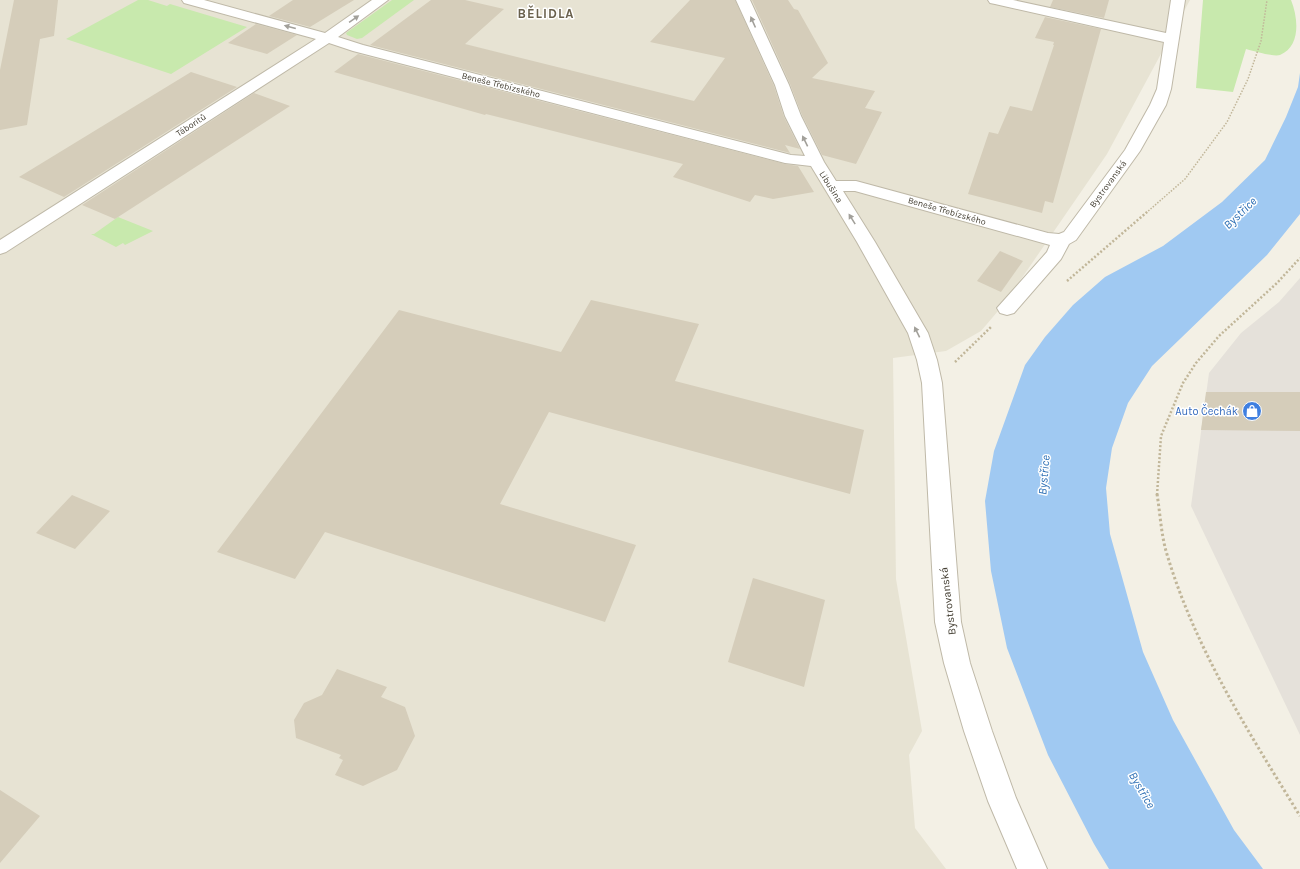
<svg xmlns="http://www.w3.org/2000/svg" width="1300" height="869" viewBox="0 0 1300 869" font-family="Karla,sans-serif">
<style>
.residential{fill:#e7e3d3}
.industrial{fill:#e5e1da}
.green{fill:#c8e9ad}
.water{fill:#a0c9f2}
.building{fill:#d5cdba}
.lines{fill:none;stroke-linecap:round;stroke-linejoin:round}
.minor-casing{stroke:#bfb9a8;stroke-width:2}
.path-far2{stroke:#c1b699;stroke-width:1.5;stroke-dasharray:1.5 1.5;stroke-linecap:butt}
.path-far1{stroke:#c1b699;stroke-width:2.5;stroke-dasharray:2 2;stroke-linecap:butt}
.path{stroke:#c1b699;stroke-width:3;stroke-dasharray:2.5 2.5;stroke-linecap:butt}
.minor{fill:#fff;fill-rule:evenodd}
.oneway{fill:#a2a09a}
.labels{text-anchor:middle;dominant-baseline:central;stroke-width:3;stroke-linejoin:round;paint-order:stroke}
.far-street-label{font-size:9px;fill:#464135;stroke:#fff}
.shop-label{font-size:11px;fill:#366cbe;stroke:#fff;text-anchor:end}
.street-label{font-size:11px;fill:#464135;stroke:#fff}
.water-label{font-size:12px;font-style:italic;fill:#2b6eb4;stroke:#fff}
.far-district-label{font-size:13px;font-weight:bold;letter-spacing:1px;fill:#69604c;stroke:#fff}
</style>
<rect width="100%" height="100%" fill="#f3f0e5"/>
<path class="residential" d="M0 0H1190L1107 154 1004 304 981 331 946 351 893 358 896 579 922 731 909 755 915 828 946 869H0Z"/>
<path class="industrial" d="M1300 278V735L1191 506 1209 373 1241 333 1279 302Z"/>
<g class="green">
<path d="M138 0H148L167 6 170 4 247 27 171 74 66 39Z"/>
<path d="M392 0H414L362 38 357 39 347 35 346 33Z"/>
<path d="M1203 0H1291C1299 20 1300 47 1280 55 1273 57 1254 51 1246 49L1233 92 1196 88Z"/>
<path d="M118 217 153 231 125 245 123 243 116 247 91 234H94Z"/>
</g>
<path class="water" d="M1300 73V214L1267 255 1152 366 1128 403 1112 448 1106 488 1110 534 1143 652 1173 720 1234 830 1263 869H1109L1094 844 1048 755 1007 648 991 571 985 501 994 451 1025 365 1045 337 1073 305 1105 277 1163 246 1222 202 1265 160 1286 117 1298 87Z"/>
<g class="building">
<path d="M14 0H58L54 36 40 39 27 125 0 130V70Z"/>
<path d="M293 0H354L310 27 269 16Z"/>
<path d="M431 0H465L504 9 465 44 694 101 725 58 650 42 690 0H735L774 86 784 117 800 149 785 145 790 153 370 45Z"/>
<path d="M752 0H788L794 9 798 10 828 63 812 78 875 91 865 108 882 112 856 164 822 155 802 115 790 84Z"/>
<path d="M1053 0H1109L1104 18 1050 7Z"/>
<path d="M1045 17 1101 29 1053 203 1045 201 1042 213 968 194 989 132 998 134 1010 106 1032 111 1054 45H1053L1054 42 1035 38Z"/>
<path d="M256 24 297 35 267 54 228 43Z"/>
<path d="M358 54 785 164 798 166 814 192 773 199 755 195 750 202 673 177 683 164 486 114 485 115 334 72Z"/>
<path d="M191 72 237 87 64 197 19 177Z"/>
<path d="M254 93 290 106 115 219 82 205Z"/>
<path d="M1000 251 1023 261 1001 292 977 281Z"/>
<path d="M591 300 699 324 675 381 864 430 850 494 549 412 500 504 636 545 605 622 325 532 295 579 217 552 399 310 561 352Z"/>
<path d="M1206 392H1300V431L1201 430Z"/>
<path d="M72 495 110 511 75 549 36 533Z"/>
<path d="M753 578 825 600 804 687 728 662Z"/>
<path d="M337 669 387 687 381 697 405 707 415 736 397 770 363 786 335 775 343 760 339 758 341 755 296 738 294 720 304 703 322 695Z"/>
<path d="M0 790 40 816 0 863Z"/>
</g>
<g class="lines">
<g class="minor-casing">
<path id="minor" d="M182 0H204L325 33 372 0H388L338 37 363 45 791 155 805 156 785 116 775 85 736 0H750L789 85 801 116 824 162 836 181H856L1048 233 1059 234 1064 232 1125 150 1150 105 1157 89 1164 42 995 4 990 3 988 0H1013L1166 33 1171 0H1185L1171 89 1166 105 1140 151 1076 240 1069 244 1061 259 1014 313 1007 315 1000 313 997 308 1047 252 1050 245 855 191H843L875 242 928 333 937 360 942 383 961 622 970 663 992 731 1016 798 1047 869H1017L988 801 964 731 944 663 935 622 922 383 917 360 908 333 857 242 811 166 785 163 353 51 329 43 6 252 0 254V240L316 39 184 3Z"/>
</g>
<path class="path-far2" d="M1146 213 1185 179 1227 122 1248 79 1261 41 1267 0"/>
<g class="path-far1">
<path d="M1067 281 1147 212"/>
<path d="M955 362 992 326"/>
<path d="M1157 495 1161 436 1183 383 1196 363 1219 336 1277 283 1300 258"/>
</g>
<path class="path" d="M1157 494C1160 512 1161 533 1166 551 1194 647 1248 731 1300 816"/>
<use href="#minor" class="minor"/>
</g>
<defs><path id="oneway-solid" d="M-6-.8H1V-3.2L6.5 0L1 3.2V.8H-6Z"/></defs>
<g class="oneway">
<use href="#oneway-solid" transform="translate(354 19) rotate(-35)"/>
<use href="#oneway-solid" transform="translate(753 22) rotate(-114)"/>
<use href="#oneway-solid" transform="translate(290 27) rotate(-165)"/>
<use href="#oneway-solid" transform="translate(805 141) rotate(-116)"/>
<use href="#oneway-solid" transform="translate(852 219) rotate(-122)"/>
<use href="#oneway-solid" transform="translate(917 332) rotate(-116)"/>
</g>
<defs>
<g id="shop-disc" transform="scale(1)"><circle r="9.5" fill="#3f7fe0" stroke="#fff"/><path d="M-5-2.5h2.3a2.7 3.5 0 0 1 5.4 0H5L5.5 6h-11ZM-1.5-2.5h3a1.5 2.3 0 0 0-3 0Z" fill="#fff"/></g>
</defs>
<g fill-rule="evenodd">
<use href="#shop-disc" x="1252" y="411"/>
</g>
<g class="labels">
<g class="far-street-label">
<text transform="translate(501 85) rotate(14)">Beneše Třebízského</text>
<text transform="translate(191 125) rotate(-33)">Táboritů</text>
<text transform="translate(1108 184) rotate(-54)">Bystrovanská</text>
<text transform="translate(831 187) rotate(58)">Libušina</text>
<text transform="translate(947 211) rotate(16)">Beneše Třebízského</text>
</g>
<g class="shop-label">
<text x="1238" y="411">Auto Čechák</text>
</g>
<g class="street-label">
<text transform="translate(948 601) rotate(-97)">Bystrovanská</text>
</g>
<g class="water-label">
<text transform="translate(1240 213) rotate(-44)">Bystřice</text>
<text transform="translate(1044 475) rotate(-85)">Bystřice</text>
<text transform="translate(1142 790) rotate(60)">Bystřice</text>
</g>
<g class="far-district-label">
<text x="546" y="13">BĚLIDLA</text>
</g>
</g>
</svg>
